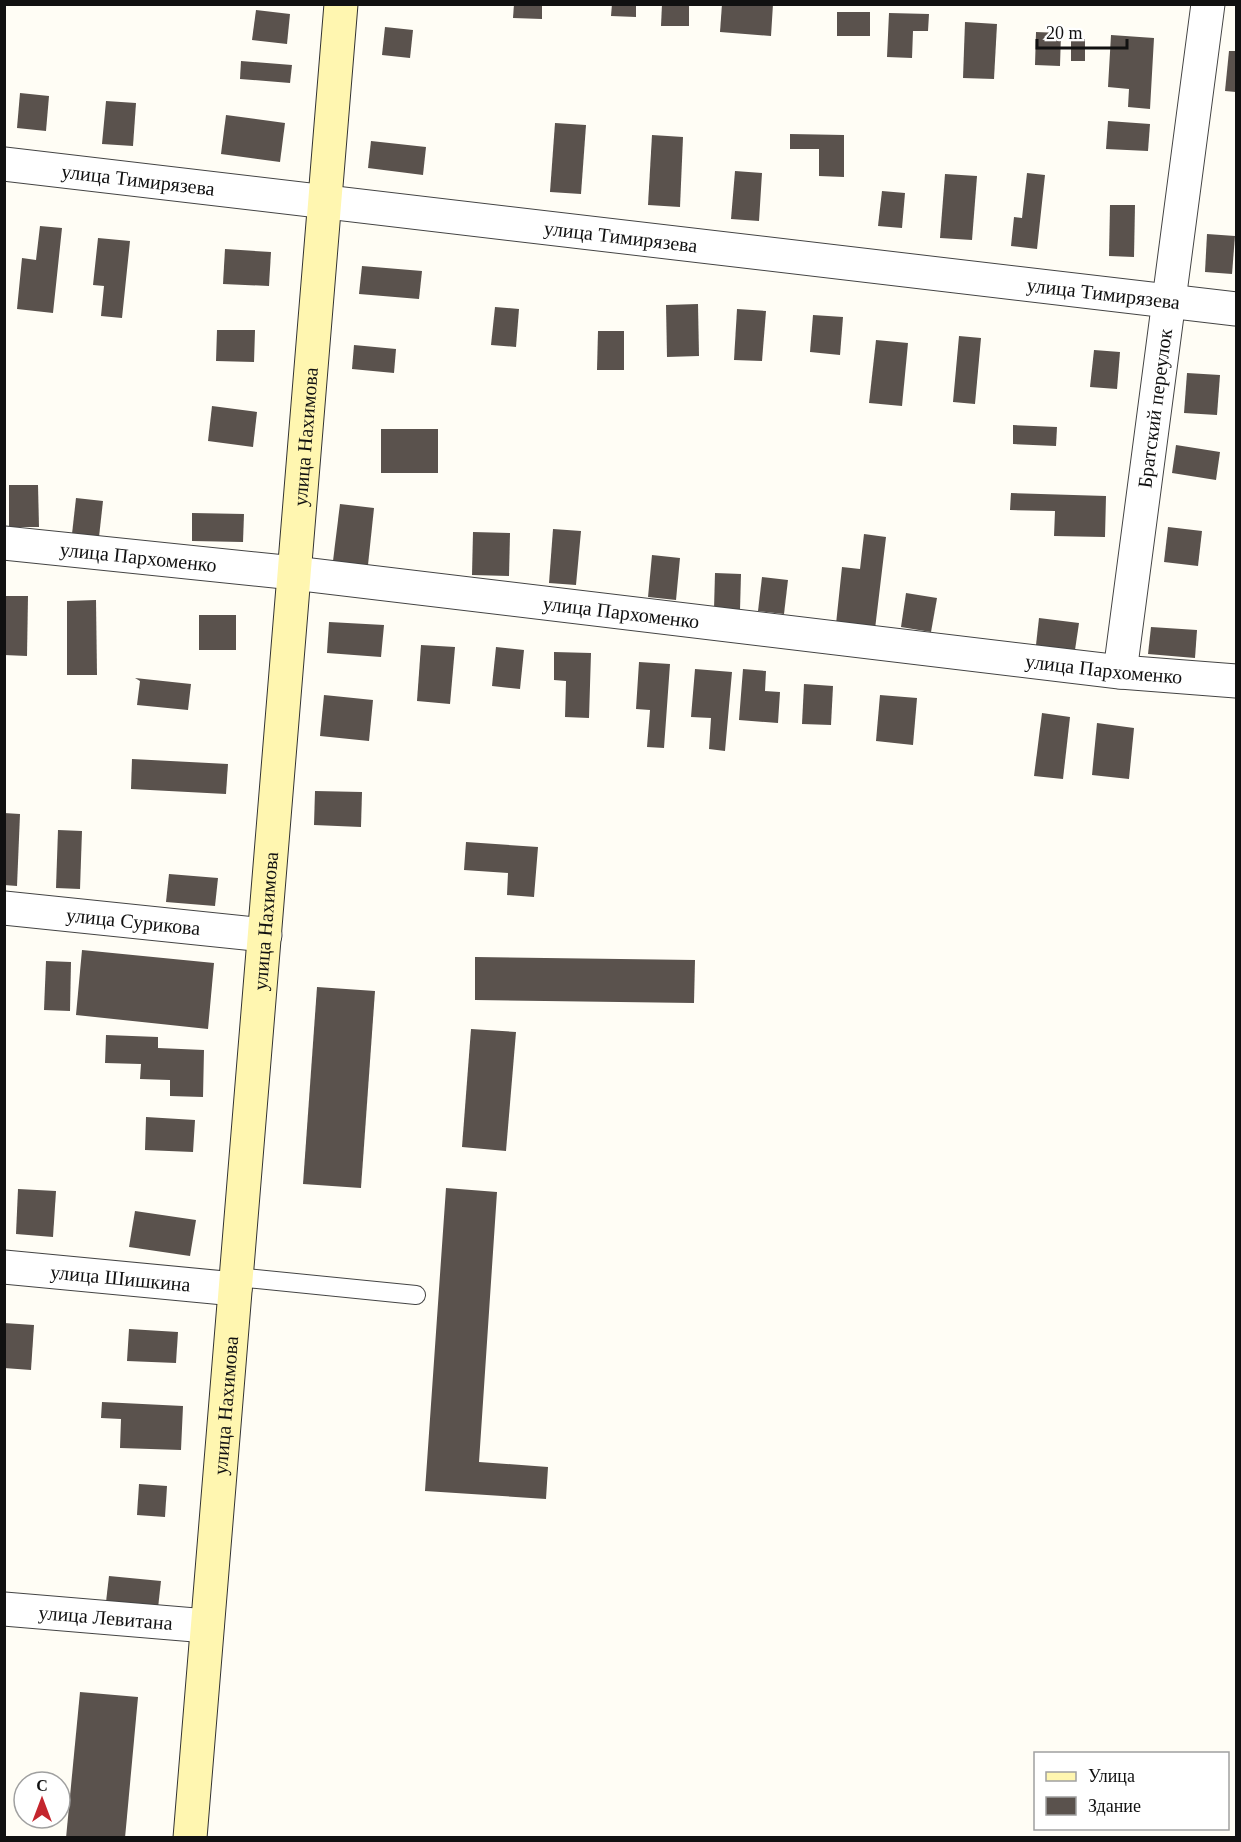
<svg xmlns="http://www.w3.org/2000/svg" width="1241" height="1842" viewBox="0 0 1241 1842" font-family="'Times New Roman',serif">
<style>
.building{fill:#5a524d}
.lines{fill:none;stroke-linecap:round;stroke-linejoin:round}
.lane-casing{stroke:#444;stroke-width:20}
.street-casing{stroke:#444;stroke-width:35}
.secondary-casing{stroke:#333;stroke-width:35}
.lane{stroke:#fff;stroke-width:18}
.street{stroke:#fff;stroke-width:33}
.secondary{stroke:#fff6b0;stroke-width:33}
.labels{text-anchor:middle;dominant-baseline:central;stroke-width:6;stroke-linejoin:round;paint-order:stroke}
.street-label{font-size:20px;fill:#111;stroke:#fff}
</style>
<rect width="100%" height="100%" fill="#fffdf5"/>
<g class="building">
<path d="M514 4H542V19L513 18Z"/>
<path d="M612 4H636V17L611 16Z"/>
<path d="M662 4H689V26H661Z"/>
<path d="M722 4H773L771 36 720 32Z"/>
<path d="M256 10 290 14 287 44 252 40Z"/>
<rect x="837" y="12" width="33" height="24"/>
<path d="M889 13 929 14 928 31H913L912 58 887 57Z"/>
<path d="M965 22 997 24 994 79 963 78Z"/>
<path d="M385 27 413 30 410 58 382 55Z"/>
<path d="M1036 32 1061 33 1060 66 1035 65Z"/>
<path d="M1111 35 1154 38 1150 109 1128 107 1129 89 1108 87Z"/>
<rect x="1071" y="39" width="14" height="22"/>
<path d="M1229 51H1236V92L1225 91Z"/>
<path d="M241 61 292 65 290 83 240 79Z"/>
<path d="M20 93 49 96 46 131 17 128Z"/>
<path d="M106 101 136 103 133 146 102 144Z"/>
<path d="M226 115 285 123 280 162 221 154Z"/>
<path d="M1108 121 1150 124 1148 151 1106 149Z"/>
<path d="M555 123 586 125 581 194 550 192Z"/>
<path d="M790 134 844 135V177L819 176V149H790Z"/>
<path d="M652 135 683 137 680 207 648 205Z"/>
<path d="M371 141 426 147 423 175 368 168Z"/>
<path d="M735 171 762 173 759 221 731 219Z"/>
<path d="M1027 173 1045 175 1037 249 1011 246 1014 217 1022 218Z"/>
<path d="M945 174 977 176 972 240 940 238Z"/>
<path d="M882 191 905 193 902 228 878 226Z"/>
<path d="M1110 205H1135L1134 257 1109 256Z"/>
<path d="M40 226 62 228 53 313 17 309 22 258 36 260Z"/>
<path d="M1207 234 1235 236 1232 274 1205 272Z"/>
<path d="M98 238 130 241 122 318 101 316 104 286 93 285Z"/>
<path d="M225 249 271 252 269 286 223 284Z"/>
<path d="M362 266 422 271 419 299 359 294Z"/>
<path d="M698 304 699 356 667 357 666 305Z"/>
<path d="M495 307 519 309 516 347 491 345Z"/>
<path d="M737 309 766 311 762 361 734 360Z"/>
<path d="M813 315 843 317 840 355 810 352Z"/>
<path d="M217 330H255L254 362 216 361Z"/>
<path d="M598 331H624V370H597Z"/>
<path d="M959 336 981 338 975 404 953 402Z"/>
<path d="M876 340 908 343 902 406 869 403Z"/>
<path d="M354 345 396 349 394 373 352 369Z"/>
<path d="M1094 350 1120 352 1117 389 1090 387Z"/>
<path d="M1187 373 1220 375 1217 415 1184 413Z"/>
<path d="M212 406 257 412 253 447 208 441Z"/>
<path d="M1013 425 1057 427 1056 446 1013 444Z"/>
<rect x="381" y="429" width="57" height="44"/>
<path d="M1176 445 1220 452 1216 480 1172 473Z"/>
<path d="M9 485H38L39 527H9Z"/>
<path d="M1011 493 1106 496 1105 537 1054 536 1055 511 1010 510Z"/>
<path d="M76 498 103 501 99 537 72 534Z"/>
<path d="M340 504 374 508 368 565 333 561Z"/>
<path d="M192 513 244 514 243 542 192 541Z"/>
<path d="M1168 527 1202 531 1198 566 1164 562Z"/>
<path d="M553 529 581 531 576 585 549 583Z"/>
<path d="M473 532 510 533 509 576 472 575Z"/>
<path d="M864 534 886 537 875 629 836 624 842 567 860 569Z"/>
<path d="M652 555 680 558 676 600 648 597Z"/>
<path d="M715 573 741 574 740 610 714 609Z"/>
<path d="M762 577 788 580 784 614 758 611Z"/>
<path d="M906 593 937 598 931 632 901 627Z"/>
<path d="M4 596H28L27 656 4 655Z"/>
<path d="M96 600 97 675H67V601Z"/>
<rect x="199" y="615" width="37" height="35"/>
<path d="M1039 618 1079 623 1075 650 1036 645Z"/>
<path d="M329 622 384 625 381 657 327 653Z"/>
<path d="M1151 627 1197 630 1195 658 1148 654Z"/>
<path d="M421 645 455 647 450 704 417 701Z"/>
<path d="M496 647 524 650 520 689 492 686Z"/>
<path d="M554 652 591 653 589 718 565 717 566 681 554 680Z"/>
<path d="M639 662 670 664 664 748 647 747 650 710 636 709Z"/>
<path d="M695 669 732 672 725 751 709 749 711 718 691 717Z"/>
<path d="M743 669 766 671 765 691 780 692 778 723 739 720Z"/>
<path d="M135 678 191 684 188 710 137 705 140 681Z"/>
<path d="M804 684 833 686 831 725 802 724Z"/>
<path d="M324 695 373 700 369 741 320 736Z"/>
<path d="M880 695 917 698 913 745 876 741Z"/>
<path d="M1042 713 1070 717 1063 779 1034 776Z"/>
<path d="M1097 723 1134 728 1129 779 1092 775Z"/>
<path d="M132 759 228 764 226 794 131 789Z"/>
<path d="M315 791 362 792 361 827 314 825Z"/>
<path d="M4 813 20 814 17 886 4 885Z"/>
<path d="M58 830 82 831 80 889 56 888Z"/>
<path d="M466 842 538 847 534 897 507 895 508 873 464 870Z"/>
<path d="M169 874 218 878 215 906 166 902Z"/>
<path d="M82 950 214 963 208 1029 76 1015Z"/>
<path d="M475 957 695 960 694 1003 475 1000Z"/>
<path d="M46 961 71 962 70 1011 44 1010Z"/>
<path d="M317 987 375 991 361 1188 303 1184Z"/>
<path d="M471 1029 516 1032 506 1151 462 1147Z"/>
<path d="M106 1035 158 1037V1048L204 1050 203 1097 170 1096V1080L140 1079 141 1064 105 1063Z"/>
<path d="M146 1117 195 1120 193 1152 145 1150Z"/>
<path d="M446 1188 497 1192 479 1462 548 1467 546 1499 425 1491Z"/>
<path d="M18 1189 56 1191 53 1237 16 1234Z"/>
<path d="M135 1211 196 1220 190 1256 129 1247Z"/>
<path d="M4 1323 34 1325 31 1370 4 1368Z"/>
<path d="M129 1329 178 1332 176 1363 127 1361Z"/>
<path d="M102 1402 183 1406 181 1450 120 1448 121 1419 101 1418Z"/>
<path d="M139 1484 167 1486 165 1517 137 1515Z"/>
<path d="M109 1576 161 1581 158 1608 106 1602Z"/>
<path d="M80 1692 138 1697 125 1838H66Z"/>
</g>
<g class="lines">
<g class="lane-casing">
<path id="lane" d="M236 1277 416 1295"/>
</g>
<g class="street-casing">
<g id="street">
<path id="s1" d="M4 164 1236 309"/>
<path id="s2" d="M4 543 294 573 1120 672 1236 681"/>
<path id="s3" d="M1120 672 1208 4"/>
<path id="s4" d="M4 908 265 935"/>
<path id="s5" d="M4 1267 235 1289"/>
<path id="s6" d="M4 1609 207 1626"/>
</g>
</g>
<g class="secondary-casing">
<g id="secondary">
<path id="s7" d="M190 1838 341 4"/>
</g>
</g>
<use href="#lane" class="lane"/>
<use href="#street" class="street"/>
<use href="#secondary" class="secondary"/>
</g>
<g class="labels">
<g class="street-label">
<text stroke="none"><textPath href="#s1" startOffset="135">улица Тимирязева</textPath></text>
<text stroke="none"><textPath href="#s1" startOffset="621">улица Тимирязева</textPath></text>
<text stroke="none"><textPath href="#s1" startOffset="1107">улица Тимирязева</textPath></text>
<text stroke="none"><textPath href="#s3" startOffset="266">Братский переулок</textPath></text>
<text stroke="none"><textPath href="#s7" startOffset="1406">улица Нахимова</textPath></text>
<text stroke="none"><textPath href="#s2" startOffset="135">улица Пархоменко</textPath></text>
<text stroke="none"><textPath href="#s2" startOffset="621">улица Пархоменко</textPath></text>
<text stroke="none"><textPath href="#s2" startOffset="1107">улица Пархоменко</textPath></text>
<text stroke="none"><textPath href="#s4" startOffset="130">улица Сурикова</textPath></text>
<text stroke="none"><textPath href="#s7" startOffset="920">улица Нахимова</textPath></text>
<text stroke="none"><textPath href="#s5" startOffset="117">улица Шишкина</textPath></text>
<text stroke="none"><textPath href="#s7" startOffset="434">улица Нахимова</textPath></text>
<text stroke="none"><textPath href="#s6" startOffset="102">улица Левитана</textPath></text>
</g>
</g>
<rect width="1241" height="1842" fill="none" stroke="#111111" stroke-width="12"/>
<rect x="1034" y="1752" width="195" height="78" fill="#ffffff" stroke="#a0a0a0" stroke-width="1.5"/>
<rect x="1046" y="1772" width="30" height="9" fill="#fff6b0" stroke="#a0a0a0" stroke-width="1.5"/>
<text x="1088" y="1782" font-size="18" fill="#111111">Улица</text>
<rect x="1046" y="1797" width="30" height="18" fill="#5a524d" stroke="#a0a0a0" stroke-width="1.5"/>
<text x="1088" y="1812" font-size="18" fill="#111111">Здание</text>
<g transform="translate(42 1800)"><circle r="28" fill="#ffffff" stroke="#a0a0a0" stroke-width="1.5"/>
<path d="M0-4.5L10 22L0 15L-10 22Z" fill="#c4262e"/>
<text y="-9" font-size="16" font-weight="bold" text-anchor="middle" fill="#111111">С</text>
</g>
<path d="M1037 39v9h90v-9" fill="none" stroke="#111111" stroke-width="3"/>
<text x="1046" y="39" font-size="18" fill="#111111" stroke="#ffffff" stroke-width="4.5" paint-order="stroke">20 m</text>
</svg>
